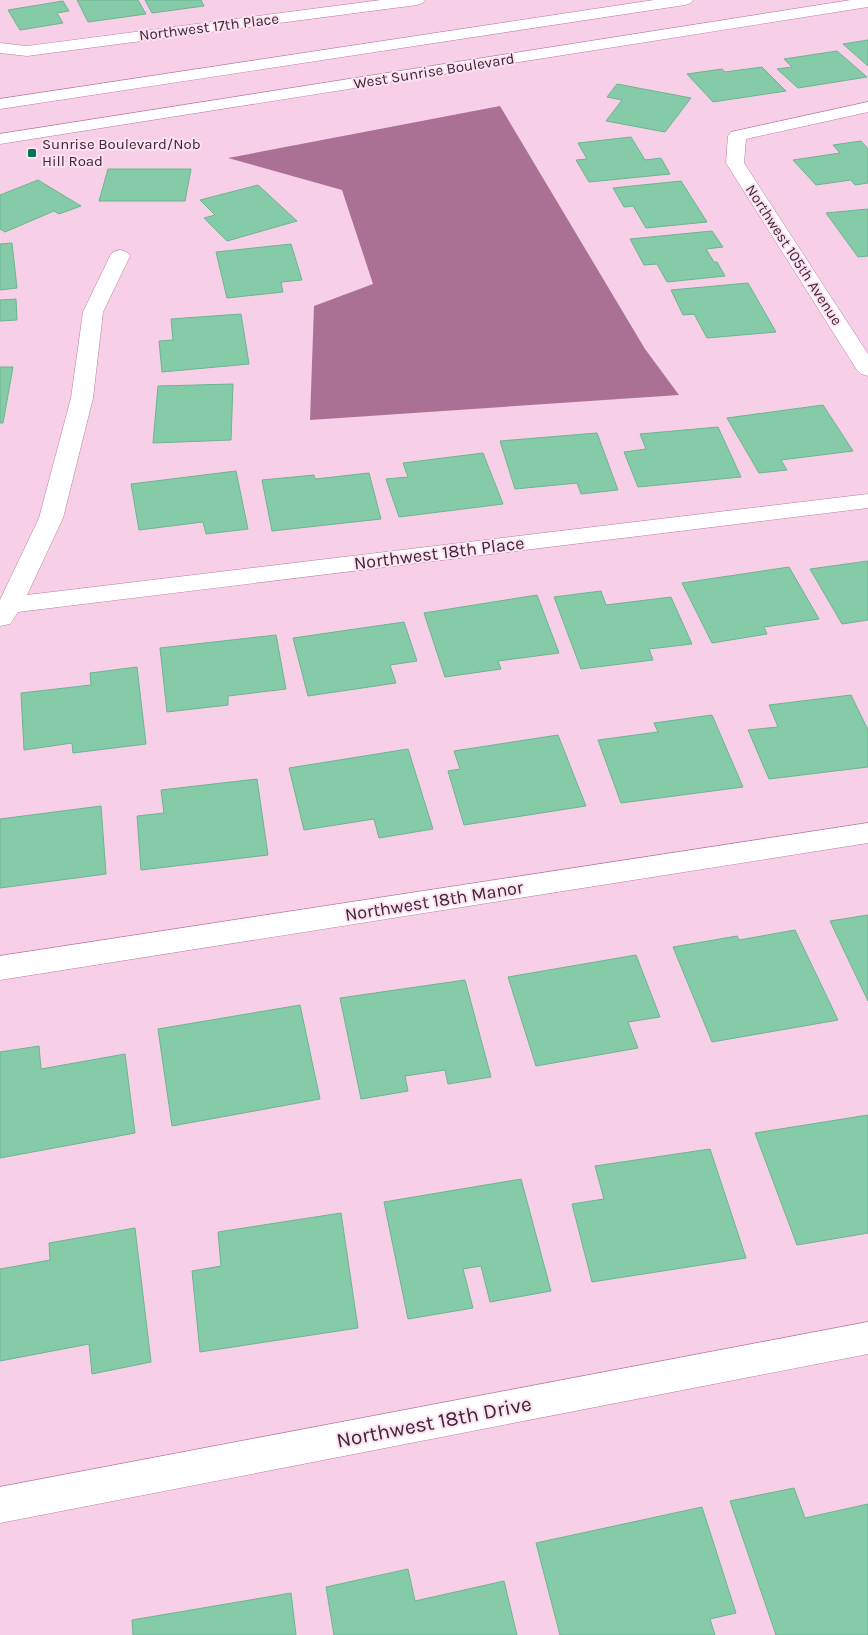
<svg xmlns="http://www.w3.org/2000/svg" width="868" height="1635" viewBox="0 0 868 1635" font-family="Karla,sans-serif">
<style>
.water{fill:#aa7195}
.building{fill:#85cba8;stroke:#6cb491}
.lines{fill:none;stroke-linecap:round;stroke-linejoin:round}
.minor-casing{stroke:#ba7ea3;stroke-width:1}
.highway-casing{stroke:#ba7ea3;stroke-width:1}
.minor{fill:#fff;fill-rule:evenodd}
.highway{fill:#fff;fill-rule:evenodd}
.poi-dot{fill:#04754f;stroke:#fce1f1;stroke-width:2}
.labels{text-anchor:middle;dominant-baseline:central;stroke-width:4;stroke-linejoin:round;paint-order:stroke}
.far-street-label{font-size:15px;fill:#3f2636;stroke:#fce1f1}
.far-poi-label{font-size:15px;fill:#3f2636;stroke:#fce1f1;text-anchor:start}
.street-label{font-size:18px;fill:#3f2636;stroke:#fce1f1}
.near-street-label{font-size:21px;fill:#3f2636;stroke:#fce1f1}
</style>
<rect width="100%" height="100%" fill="#f7d0e7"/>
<path class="water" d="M500 106 645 349 679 395 310 420 314 306 373 284 342 190 228 158Z"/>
<g class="building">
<path d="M77 0H138L146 14 88 22Z"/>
<path d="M145 0H201L204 6 152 13Z"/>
<path d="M63 1 69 11 57 13 63 23 20 30 8 10Z"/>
<path d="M868 40V66L843 44Z"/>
<path d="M837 51 867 77 798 88 777 69 792 67 784 59Z"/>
<path d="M762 67 786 91 713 102 687 74 722 69 725 72Z"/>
<path d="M617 84 691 98 665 132 606 121 622 100 607 97Z"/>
<path d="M631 137 645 160 661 158 670 174 589 182 576 160 587 159 578 143Z"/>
<path d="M861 141 868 149V183L855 185 851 180 816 185 793 160 840 153 833 145Z"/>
<path d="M108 169H191L185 201H99Z"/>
<path d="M38 180 81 206 59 214 54 211 5 232 0 229V195Z"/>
<path d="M681 181 707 222 646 228 633 206 624 207 613 188Z"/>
<path d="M258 185 297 221 227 241 204 218 215 215 200 200Z"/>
<path d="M868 209V256L858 257 826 213Z"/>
<path d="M712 231 723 247 706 249 714 262H717L725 276 667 282 657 264 644 265 630 239Z"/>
<path d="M12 243 17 288 0 290V244Z"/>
<path d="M291 244 302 280 281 282 283 292 227 298 216 252Z"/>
<path d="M748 283 776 332 707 338 694 314 683 315 671 290Z"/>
<path d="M16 299 17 320 0 321V300Z"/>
<path d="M241 314 249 364 162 372 159 341 173 340 171 319Z"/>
<path d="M0 367H13L3 423H0Z"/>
<path d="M233 384 231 440 153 443 158 386Z"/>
<path d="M823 405 853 451 781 460 787 470 759 473 727 418Z"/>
<path d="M718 427 741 477 638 487 624 452 646 449 640 434Z"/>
<path d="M597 433 618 490 581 494 577 483 515 489 500 441Z"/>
<path d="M483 453 503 504 399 517 386 479 408 477 403 463Z"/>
<path d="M236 471 248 529 206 534 203 522 139 530 131 484Z"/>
<path d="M369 473 381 519 272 531 262 480 314 475 315 479Z"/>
<path d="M868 561V620L842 624 810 569Z"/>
<path d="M789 567 819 619 764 627 767 634 712 643 682 583Z"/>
<path d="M601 591 606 605 671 597 692 644 649 649 653 660 581 669 554 597Z"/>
<path d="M537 595 559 653 498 661 501 669 445 677 424 613Z"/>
<path d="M404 622 417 661 390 665 396 683 308 696 293 638Z"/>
<path d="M276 635 286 689 228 696V705L167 712 160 648Z"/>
<path d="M137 667 146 744 73 753 72 743 24 750 21 693 91 685 90 673Z"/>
<path d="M851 695 868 730V767L769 779 748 730 778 727 769 705Z"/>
<path d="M712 715 743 787 621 803 598 740 658 732 654 723Z"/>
<path d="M558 735 586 806 464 825 448 771 460 769 454 751Z"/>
<path d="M408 749 433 829 379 838 374 819 304 830 289 768Z"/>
<path d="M257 779 268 855 141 870 137 816 164 813 161 790Z"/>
<path d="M101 806 106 874 0 888V819Z"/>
<path d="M868 915V1001L830 921Z"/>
<path d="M795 930 838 1020 712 1042 673 947 737 936 739 940Z"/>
<path d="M636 955 660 1017 628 1022 638 1048 536 1066 508 977Z"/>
<path d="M465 980 491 1077 448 1084 445 1070 405 1076 408 1091 361 1099 340 998Z"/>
<path d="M300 1005 320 1099 172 1126 158 1029Z"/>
<path d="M39 1046 41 1069 125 1054 135 1133 0 1158V1052Z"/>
<path d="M868 1115V1233L797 1245 755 1133Z"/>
<path d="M710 1149 746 1258 592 1282 572 1204 604 1199 595 1166Z"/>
<path d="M521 1179 551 1291 490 1302 481 1266 463 1269 473 1308 408 1319 384 1202Z"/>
<path d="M341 1213 358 1328 200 1352 192 1271 221 1266 218 1232Z"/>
<path d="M135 1228 151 1362 92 1374 89 1344 0 1361V1269L50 1260 49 1243Z"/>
<path d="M794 1488 805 1518 868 1504V1635H776L730 1501Z"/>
<path d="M702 1507 736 1613 710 1619 715 1635H560L536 1543Z"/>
<path d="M408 1569 415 1601 504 1581 517 1635H334L326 1587Z"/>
<path d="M291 1593 296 1635H133L132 1620Z"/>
</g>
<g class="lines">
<g class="minor-casing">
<g id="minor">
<path d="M381 0H425L423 3 417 5 27 56 0 53V43L27 46Z"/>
<path d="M868 102V112L746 139 744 163 868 354V376L861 374 857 370 726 163 728 136 731 132Z"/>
<path d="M120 250 127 252 130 256 103 312 93 398 63 518 27 595 868 494V508L18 612 10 624 0 626V600L39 518 71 398 83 312 110 256 113 252Z"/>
<path d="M868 823V843L0 980V956Z"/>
<path d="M868 1322V1354L0 1523V1487Z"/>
</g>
</g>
<g class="highway-casing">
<g id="highway">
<path d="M654 0H693L691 3 685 5 0 109V99Z"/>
<path d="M851 0H868V7L0 144V134Z"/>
</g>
</g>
<use href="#minor" class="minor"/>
<use href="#highway" class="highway"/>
</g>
<rect class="poi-dot" x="27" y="148" width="10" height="10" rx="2.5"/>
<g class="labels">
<g class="far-street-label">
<text transform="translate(209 27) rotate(-7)">Northwest 17th Place</text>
<text transform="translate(434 71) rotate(-9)">West Sunrise Boulevard</text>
<text transform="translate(794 255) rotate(57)">Northwest 105th Avenue</text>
</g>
<g class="far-poi-label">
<text x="42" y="144">Sunrise Boulevard/Nob<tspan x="42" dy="17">Hill Road</tspan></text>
</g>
<g class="street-label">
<text transform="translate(439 553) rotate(-7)">Northwest 18th Place</text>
<text transform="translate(434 901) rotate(-9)">Northwest 18th Manor</text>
</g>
<g class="near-street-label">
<text transform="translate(434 1422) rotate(-11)">Northwest 18th Drive</text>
</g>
</g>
</svg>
